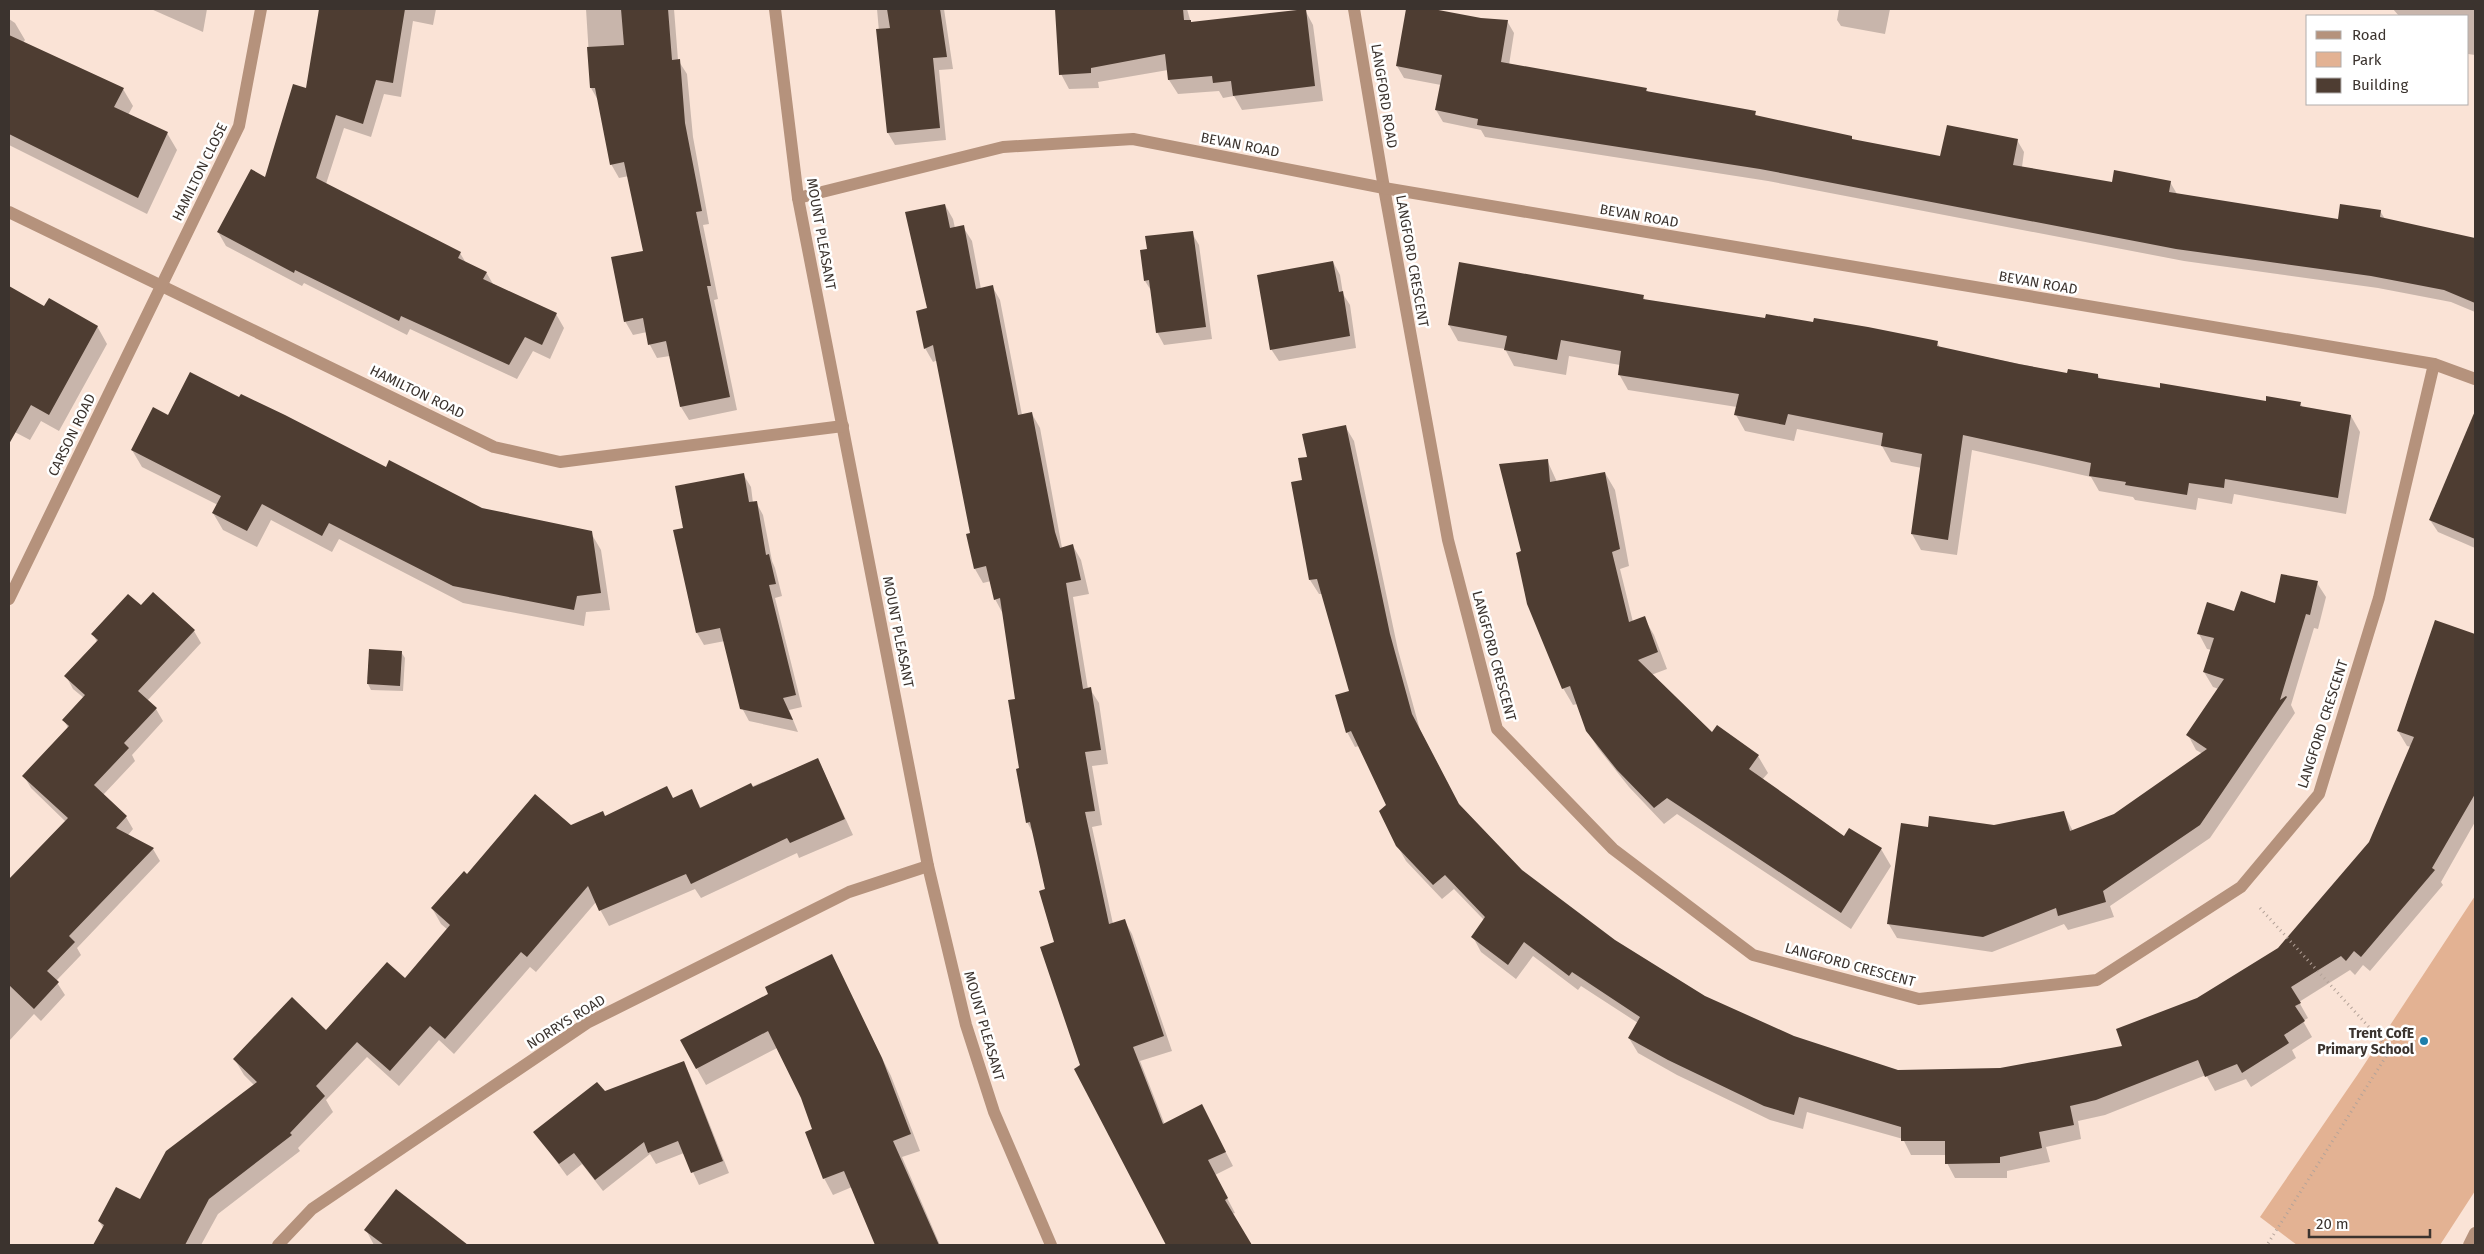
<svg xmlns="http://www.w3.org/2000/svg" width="2484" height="1254" viewBox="0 0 2484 1254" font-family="'Fira Sans',sans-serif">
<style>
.green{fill:#e3b293}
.shadow{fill:#0003}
.building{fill:#4e3d32}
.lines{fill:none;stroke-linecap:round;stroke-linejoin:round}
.path{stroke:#b4a399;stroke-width:3;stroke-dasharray:1 4;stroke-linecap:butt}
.service{stroke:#b5927c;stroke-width:12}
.minor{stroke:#b5927c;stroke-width:12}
.poi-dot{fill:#1e7eaa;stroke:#fff;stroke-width:2}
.labels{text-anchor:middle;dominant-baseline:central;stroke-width:5;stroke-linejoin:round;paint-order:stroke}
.street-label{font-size:14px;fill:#3b332e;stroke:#fff}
.poi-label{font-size:14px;font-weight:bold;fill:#3b332e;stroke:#fff;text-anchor:end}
</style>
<rect width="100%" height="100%" fill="#fae3d6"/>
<path class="green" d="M2475 896V1191L2440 1245H2297L2260 1217 2358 1074Z"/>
<g class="shadow">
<path d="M151 9H207L203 32Z"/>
<path d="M320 9H436L433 25 413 21 401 97 384 94 371 137 344 128 326 184 460 253 466 263 486 272 493 284 556 314 564 328 550 359 533 351 517 379 410 329 407 335 304 283 302 286 226 246 218 232 266 179 307 90Z"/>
<path d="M586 9H674L678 60 687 74 693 137 709 224 703 225 718 299 714 300 737 410 689 420 681 407 670 356 657 358 650 345 647 332 633 335 625 321 644 252 629 176 619 178 611 164 599 102 591 88Z"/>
<path d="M877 9H944L953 69 939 70 946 140 895 145 888 133Z"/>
<path d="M1057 9H1187L1191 23 1305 10 1313 25 1323 101 1242 110 1234 96 1223 98 1219 91 1178 94 1169 80 1168 70 1098 82 1099 88 1069 89 1061 74Z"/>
<path d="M1408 9H1427L1481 19 1507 21 1514 33 1509 65 1646 89 1649 93 1755 113 1757 117 1851 137 1853 141 1941 157 2017 140 2024 152 2022 167 2113 184 2170 182 2177 194 2339 220 2380 211 2385 219 2475 239V312L2451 302 2378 288 2184 261 1768 181 1485 137 1481 130 1443 122 1436 110 1441 85 1404 78 1397 66Z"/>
<path d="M1839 9H1890L1885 34 1841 26 1837 20Z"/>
<path d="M2393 9H2475V55L2468 54V16H2399Z"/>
<path d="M9 19 15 23 25 40 23 43 123 89 133 106 128 115 167 133 177 150 147 214 9 145Z"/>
<path d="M945 205 953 219 955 228 963 227 972 241 981 289 992 286 1000 300 1022 415 1032 414 1040 428 1062 548 1073 546 1081 560 1089 594 1073 597 1088 689H1090L1099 703 1108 764 1092 766 1102 825 1092 827 1113 924 1124 920 1132 934 1172 1051 1140 1061 1165 1125 1209 1120 1233 1166 1215 1175 1235 1213 1232 1214 1250 1245H1167L1076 1069 1082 1065 1034 835 1027 822 1021 769 1017 700 1003 614 995 599 991 581 983 583 975 569 967 535 972 534 938 360 933 362 925 348Z"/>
<path d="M1192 233 1199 245 1212 339 1164 345 1157 332 1152 292 1145 281Z"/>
<path d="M1333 262 1340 275 1343 294 1350 305 1356 348 1279 361 1271 349Z"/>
<path d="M9 289 45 308 97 326 107 344 59 431 41 421 30 440 9 429Z"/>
<path d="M1643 296 1645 300 1766 320 1937 342 1940 348 2068 374 2098 375 2100 379 2267 403H2300L2303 408 2351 416 2360 432 2346 514 2234 494 2232 504 2198 498 2196 510 2135 500 2133 497 2099 491 2091 477 1972 450 1957 555 1921 550 1912 534 1922 468 1891 462 1882 446 1797 429 1794 441 1745 431 1736 415 1737 407 1628 390 1619 374 1620 365 1569 356 1566 375 1514 366 1505 349 1458 341 1449 325Z"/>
<path d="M168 417 386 469 482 509 591 533 601 550 610 610 586 612 584 626 463 603 339 539 332 552 271 520 257 547 223 530 213 513 218 505 142 467 132 450Z"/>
<path d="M1345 426 1354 441 1398 650 1420 730 1460 807 1521 871 1614 941 1704 997 1793 1037 1898 1071 2000 1069 2124 1047 2197 999 2279 949 2370 843 2411 747 2407 746 2398 731 2435 622 2475 635V822L2441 882 2443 885 2370 971 2363 965 2355 975 2350 970 2299 1002 2308 1018 2303 1021 2312 1037 2292 1050 2296 1058 2251 1087 2246 1079 2215 1091 2206 1075 2105 1115 2078 1121 2081 1139 2046 1147 2050 1162 2007 1171V1178H1955L1947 1163 1946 1155H1911L1903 1139 1807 1112 1803 1129 1770 1120 1677 1075 1638 1053 1629 1038 1638 1023 1581 986 1578 990 1533 956 1516 979 1481 952 1473 937 1484 920 1454 889 1442 899 1406 861 1397 845 1388 806 1359 746 1355 747 1347 732 1350 692 1323 594H1319L1310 580 1304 481 1308 458Z"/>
<path d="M2462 443 2475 449V548L2438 532 2430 520Z"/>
<path d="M1547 460 1557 482 1605 473 1615 490 1629 566 1620 569 1633 622 1644 618 1654 635 1667 669 1651 675 1712 734 1758 756 1768 773 1762 780 1844 838 1881 849 1891 866 1851 929 1677 814 1664 824 1629 787 1598 748 1587 731 1577 704 1573 705 1563 688 1523 552Z"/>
<path d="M743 474 751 487 753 503 756 502 763 515 772 561 775 568 782 596 775 598 802 707 789 710 798 732 749 721 742 708 725 641 704 645 697 633 685 529Z"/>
<path d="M2317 583 2326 597 2318 629 2314 628 2291 705 2295 713 2210 838 2110 906 2114 917 2068 930 2064 924 1992 952 1897 938 1888 923 1929 828 1994 826 2063 812 2073 831 2114 815 2203 754 2196 750 2188 735 2219 689 2213 687 2204 672 2212 650 2207 649 2199 634 2235 612 2276 604Z"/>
<path d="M141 607 194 631 201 643 147 701 156 709 163 721 132 755 135 761 103 795 126 817 133 829 128 835 153 849 160 861 77 948 81 955 56 981 65 995 41 1021 34 1014 9 1041V881L66 822 31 788 24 776 68 728 64 720 84 698 73 689 66 676 97 642 93 634Z"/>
<path d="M401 652 405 658 403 691 371 690 368 684Z"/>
<path d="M818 759 853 835 799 858 797 853 701 898 695 889 609 926 596 902 536 972 530 967 454 1054 439 1040 399 1086 367 1057 326 1100 333 1112 298 1148 300 1151 218 1214 201 1245H94L104 1229 99 1221 141 1201 254 1085 244 1075 235 1060 326 1031 405 980 448 930 441 924 432 908 467 876 571 826 673 799 691 791 701 808Z"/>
<path d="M831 956 891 1076 920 1151 902 1157 940 1245H877L852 1187 833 1195 824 1178 814 1130 802 1098 777 1048 706 1085 697 1069 769 994Z"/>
<path d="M683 1062 690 1075 729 1173 699 1185 684 1153 656 1164 650 1154 603 1191 582 1164 567 1176 535 1132 604 1093Z"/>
<path d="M396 1191 466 1245H374L366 1230Z"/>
</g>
<g class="building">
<path d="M319 9H405L393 83 376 80 363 124 336 115 316 178 461 252 458 258 487 272 483 279 557 313 542 345 525 337 509 365 401 316 399 321 295 270 294 273 217 232 251 169 265 177 293 84 306 88Z"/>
<path d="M621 9H668L672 60 680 59 685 123 702 211 696 212 711 286H707L730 397 680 407 666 341 648 345 643 318 624 322 611 257 643 251 624 162 610 165 595 88H590L587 47 624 45Z"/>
<path d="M887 9H940L947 57 933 58 940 128 887 133 876 29 890 28Z"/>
<path d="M1055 9H1183L1184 20H1191V22L1306 9 1315 86 1233 96 1231 81 1213 83 1212 76 1168 80 1165 54 1091 68V73L1059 75Z"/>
<path d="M1406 9H1433L1481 18 1508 20 1501 62 1647 88 1646 91 1756 111 1755 115 1852 136V139L1940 156 1947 125 2018 139 2013 165 2112 182 2114 170 2171 181 2169 192 2338 219 2340 204 2381 210 2380 217 2475 238V303L2444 290 2371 276 2176 249 1760 169 1477 125 1478 119 1435 110 1442 75 1396 66Z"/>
<path d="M9 35 124 88 114 107 168 132 138 198 9 134Z"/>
<path d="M945 204 950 228 964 225 976 289 993 285 1018 415 1032 412 1055 532 1060 548 1073 544 1081 580 1066 583 1083 689 1091 687 1101 750 1085 752 1095 811 1085 812 1109 924 1125 919 1164 1036 1133 1047 1163 1124 1202 1104 1226 1152 1208 1160 1228 1198 1225 1200 1252 1245H1166L1074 1069 1080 1065 1040 947 1054 942 1039 891 1045 889 1030 822 1026 823 1016 769 1019 768 1008 700 1015 699 1000 598 994 600 986 566 974 569 966 534 970 533 933 345 924 349 916 311 927 308 905 212Z"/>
<path d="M1193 231 1206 327 1156 333 1149 280 1144 281 1140 250 1147 249 1145 236Z"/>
<path d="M1333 261 1339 292 1343 291 1350 336 1270 350 1257 275Z"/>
<path d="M1459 262 1644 295 1643 299 1765 318 1766 314 1813 322 1814 318 1868 327 1938 341 1937 346 2019 364 2067 373 2068 369 2098 374V378L2160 388V383L2266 401V396L2301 402 2300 406 2351 415 2338 498 2225 479 2224 488 2189 483 2187 495 2125 485 2126 482 2089 476 2091 463 1963 435 1948 540 1911 534 1922 454 1881 446 1883 433 1788 414 1785 425 1734 415 1739 394 1618 375 1621 351 1561 340 1557 360 1504 350 1507 336 1448 325Z"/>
<path d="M9 286 44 306 49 298 98 326 49 415 31 405 9 444Z"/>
<path d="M190 372 239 397 241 394 285 415 386 467 389 460 482 508 592 531 601 593 577 596 574 610 453 586 329 523 322 536 262 504 247 531 212 513 221 496 131 450 153 407 168 415Z"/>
<path d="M2475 411V539L2429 520Z"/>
<path d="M1346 425 1390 634 1412 714 1459 804 1522 870 1615 940 1705 996 1794 1036 1898 1070 2000 1068 2122 1046 2116 1029 2197 998 2278 948 2369 842 2414 737 2397 731 2435 620 2475 634V794L2432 868 2435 870 2361 957 2354 951 2346 961 2341 956 2291 987 2301 1003 2295 1006 2305 1021 2284 1035 2289 1043 2242 1073 2237 1064 2205 1077 2198 1060 2096 1100 2070 1106 2074 1125 2039 1132 2042 1148 2000 1157V1163L1945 1164V1141H1901V1127L1799 1097 1794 1115 1764 1106 1668 1060 1628 1038 1640 1017 1572 972 1569 976 1524 942 1508 965 1471 937 1485 917 1445 875 1433 885 1396 846 1379 811 1386 805 1351 731 1346 733 1335 695 1349 691 1317 579 1309 580 1291 482 1302 480 1298 458 1307 457 1302 434Z"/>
<path d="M1548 459 1550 482 1605 472 1620 549 1612 552 1629 622 1645 616 1658 652 1638 660 1712 732 1717 725 1759 755 1749 769 1844 836 1849 828 1882 848 1841 913 1667 798 1654 808 1617 770 1586 731 1570 686 1562 689 1527 604 1516 553 1521 551 1499 464Z"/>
<path d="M744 473 749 502 757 501 766 555 769 554 776 584 769 585 796 695 783 698 793 720 740 709 720 628 696 633 673 530 683 528 675 486Z"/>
<path d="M2281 574 2318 581 2310 615 2306 614 2280 700 2286 696 2287 697 2200 825 2103 891 2106 902 2058 916 2056 908 1983 937 1887 924 1901 823 1928 827 1929 816 1994 825 2064 811 2070 831 2114 814 2207 749 2186 735 2224 679 2203 672 2214 638 2197 634 2207 602 2234 611 2241 591 2275 603Z"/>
<path d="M153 592 195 630 138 691 157 708 124 743 129 748 94 785 127 816 116 828 154 848 69 936 75 942 47 971 59 982 34 1009 9 985V879L68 818 22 776 69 726 62 720 85 695 64 676 98 640 91 634 128 594 141 605Z"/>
<path d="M369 649 402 651 400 686 367 684Z"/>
<path d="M818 758 845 819 790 843 787 838 691 884 686 874 599 911 588 886 527 957 521 952 445 1039 430 1026 390 1071 357 1042 316 1086 325 1096 290 1133 292 1135 209 1199 185 1245H93L104 1225 98 1221 116 1187 140 1199 166 1151 257 1082 233 1059 292 997 326 1030 387 962 405 978 450 925 431 908 464 871 467 874 535 794 571 825 603 811 605 816 667 786 673 798 692 789 700 808 751 783 753 787Z"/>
<path d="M832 954 882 1058 911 1134 893 1141 939 1245H875L844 1171 823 1179 805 1132 812 1129 801 1098 768 1031 696 1069 680 1040 768 994 765 987Z"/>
<path d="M684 1061 723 1161 691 1173 678 1141 648 1153 644 1142 595 1180 574 1153 559 1164 533 1132 597 1082 605 1091Z"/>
<path d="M396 1189 468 1245H384L364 1230Z"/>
</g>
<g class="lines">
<path class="path" d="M2260 908 2390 1050 2267 1245"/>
<path class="service" d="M2469 1245 2475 1233"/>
<g class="minor">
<path d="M775 9 798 198 928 866 966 1025 994 1112 1051 1245"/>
<path d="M1354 9 1384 188 1448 540 1497 729 1613 849 1753 955 1919 999 2097 980 2241 887 2319 794 2379 598 2434 364"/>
<path d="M798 198 1003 147 1133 139 1384 188 2434 364 2475 379"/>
<path d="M9 212 494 447 560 462 843 426"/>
<path d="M9 599 239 126 261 9"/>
<path d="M278 1245 312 1209 587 1023 849 892 928 866"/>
</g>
</g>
<circle class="poi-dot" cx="2424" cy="1041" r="5"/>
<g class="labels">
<g class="street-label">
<text transform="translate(1384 96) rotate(81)">LANGFORD ROAD</text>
<text transform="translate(1240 145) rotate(11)">BEVAN ROAD</text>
<text transform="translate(200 172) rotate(-64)">HAMILTON CLOSE</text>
<text transform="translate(1639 216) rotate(10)">BEVAN ROAD</text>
<text transform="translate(821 234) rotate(80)">MOUNT PLEASANT</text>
<text transform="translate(1412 261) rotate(80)">LANGFORD CRESCENT</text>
<text transform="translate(2038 283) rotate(10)">BEVAN ROAD</text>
<text transform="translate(417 392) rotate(26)">HAMILTON ROAD</text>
<text transform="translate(72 435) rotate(-64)">CARSON ROAD</text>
<text transform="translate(898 632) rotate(79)">MOUNT PLEASANT</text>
<text transform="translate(1494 656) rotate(75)">LANGFORD CRESCENT</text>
<text transform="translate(2323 724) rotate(-72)">LANGFORD CRESCENT</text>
<text transform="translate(1850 965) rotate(15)">LANGFORD CRESCENT</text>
<text transform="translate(566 1022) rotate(-32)">NORRYS ROAD</text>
<text transform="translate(984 1026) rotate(74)">MOUNT PLEASANT</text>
</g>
<g class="poi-label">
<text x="2414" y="1033">Trent CofE<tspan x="2414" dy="16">Primary School</tspan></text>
</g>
</g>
<rect width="2484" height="1254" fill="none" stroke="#3b332e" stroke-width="20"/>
<rect x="2306" y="15" width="162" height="90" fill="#ffffff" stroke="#b1adab"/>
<rect x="2316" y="31" width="25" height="8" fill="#b5927c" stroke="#b1adab"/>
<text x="2352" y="40" font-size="15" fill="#3b332e">Road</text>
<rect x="2316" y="52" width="25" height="15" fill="#e3b293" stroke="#b1adab"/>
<text x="2352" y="65" font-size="15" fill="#3b332e">Park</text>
<rect x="2316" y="78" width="25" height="15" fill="#4e3d32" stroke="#b1adab"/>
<text x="2352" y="90" font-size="15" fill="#3b332e">Building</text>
<path d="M2309 1229v8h121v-8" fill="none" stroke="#3b332e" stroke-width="2.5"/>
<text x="2316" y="1229" font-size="15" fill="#3b332e" stroke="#ffffff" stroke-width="4" paint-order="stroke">20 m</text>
</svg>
